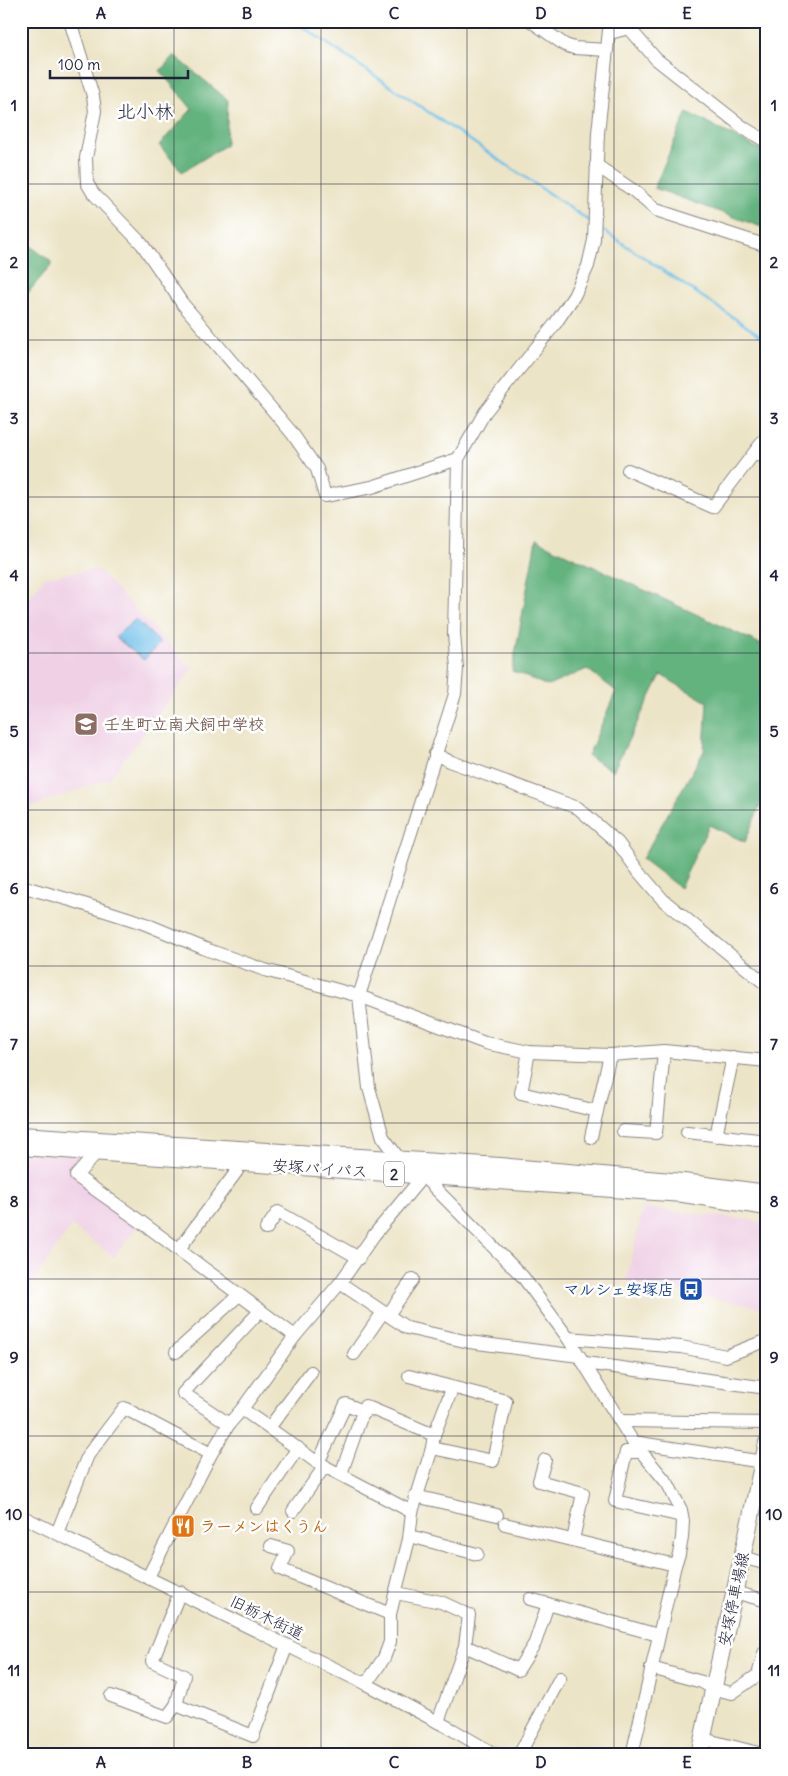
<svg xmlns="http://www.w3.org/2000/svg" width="788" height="1776" viewBox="0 0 788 1776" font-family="Delius,'Klee One',sans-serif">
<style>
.built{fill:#efd0e5}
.forest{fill:#63b37f;stroke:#426a5d}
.water{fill:#6dc0e9;stroke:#487192}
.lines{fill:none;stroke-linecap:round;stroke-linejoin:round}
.stream{stroke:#6dc0e9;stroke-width:2.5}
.minor-casing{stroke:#878380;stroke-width:14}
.major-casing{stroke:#878380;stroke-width:18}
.minor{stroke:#fff;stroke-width:12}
.major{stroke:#fff;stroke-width:16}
.grid{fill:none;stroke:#22223b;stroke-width:1;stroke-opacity:0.55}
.labels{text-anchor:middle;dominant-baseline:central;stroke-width:5;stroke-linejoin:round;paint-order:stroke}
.shield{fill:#fff;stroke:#646476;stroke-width:1}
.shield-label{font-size:15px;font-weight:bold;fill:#22223b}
.education-label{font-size:16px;font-weight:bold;fill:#785e54;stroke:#fff;text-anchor:start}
.street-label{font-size:16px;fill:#22223b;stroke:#fff}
.transit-label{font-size:16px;font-weight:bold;fill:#164399;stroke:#fff;text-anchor:end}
.food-label{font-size:16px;font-weight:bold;fill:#c56008;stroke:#fff;text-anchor:start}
.quarter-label{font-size:19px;fill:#22223b;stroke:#fff}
.neatline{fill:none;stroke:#22223b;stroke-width:2}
.grid-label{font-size:16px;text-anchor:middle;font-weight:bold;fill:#22223b}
</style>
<rect width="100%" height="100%" fill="#fff"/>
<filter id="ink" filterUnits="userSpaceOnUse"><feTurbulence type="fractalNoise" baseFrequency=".02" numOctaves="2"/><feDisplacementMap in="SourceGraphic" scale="10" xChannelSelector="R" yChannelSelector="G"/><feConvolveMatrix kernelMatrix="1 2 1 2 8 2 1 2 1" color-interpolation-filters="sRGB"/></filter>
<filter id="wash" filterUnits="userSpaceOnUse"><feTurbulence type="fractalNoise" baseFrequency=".0096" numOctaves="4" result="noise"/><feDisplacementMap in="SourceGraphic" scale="20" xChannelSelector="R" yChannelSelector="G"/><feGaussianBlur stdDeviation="1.12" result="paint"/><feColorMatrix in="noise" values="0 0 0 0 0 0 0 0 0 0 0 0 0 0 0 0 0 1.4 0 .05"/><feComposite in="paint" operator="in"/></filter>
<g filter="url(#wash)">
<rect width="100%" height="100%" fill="#ece4c6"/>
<g class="built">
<path d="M97 569 192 669 110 778 21 811V601L26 603 44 577Z"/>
<path d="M21 1153 89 1156 76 1176 138 1225 114 1257 71 1226 21 1299Z"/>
<path d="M643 1208 750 1220 767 1224V1309L626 1281Z"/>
</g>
<g class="forest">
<path d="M174 55 228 100 226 145 182 172 159 145 192 109 160 71Z"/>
<path d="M687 112 767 153V229L654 188Z"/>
<path d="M21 239 53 263 21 301Z"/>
<path d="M536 540 767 647V788L745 842 709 825 680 888 642 859 704 751 707 702 661 675 613 771 588 756 616 691 587 669 548 686 512 671Z"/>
</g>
<path class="water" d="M136 619 160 643 144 660 115 637Z"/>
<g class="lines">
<g class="stream">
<path d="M294 21 591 222"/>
<path d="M598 227 767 340"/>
</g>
</g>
</g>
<g filter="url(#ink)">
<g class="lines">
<g class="minor-casing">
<g id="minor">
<path d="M70 21 93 96 95 111 86 158 87 183 93 193 142 244 182 303 292 433 317 469 325 496 372 487 458 459"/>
<path d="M531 21 565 45 574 48 607 50"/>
<path d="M629 28 656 59 744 128 767 142"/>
<path d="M610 33 629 28 639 21"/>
<path d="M596 165 634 191 656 210 767 246"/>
<path d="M756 453 767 460"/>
<path d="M628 470 713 507 767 436"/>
<path d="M435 754 449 761 578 808 618 843 639 872 663 900 767 985"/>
<path d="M21 886 74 901 143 923 208 950 265 970 359 996 485 1043 529 1052 610 1055 664 1051 767 1061"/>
<path d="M529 1052 521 1093 597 1111"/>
<path d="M623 1131 656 1133 664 1051"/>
<path d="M687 1132 758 1140"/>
<path d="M716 1136 733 1057"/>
<path d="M591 1137 610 1055"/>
<path d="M98 1151 76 1176 144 1224 295 1336"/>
<path d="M266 1229 278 1212 359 1258"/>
<path d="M179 1249 237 1171"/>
<path d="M340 1283 407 1328 469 1342 579 1356"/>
<path d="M388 1315 413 1279"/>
<path d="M568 1338 523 1277 423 1176 400 1160 383 1137 369 1088 359 996 455 694 457 668 454 634 458 459 485 412 555 324 574 296 588 266 594 240 598 133 610 21"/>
<path d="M176 1352 239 1295"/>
<path d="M354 1354 383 1312"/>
<path d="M585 1363 767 1388"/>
<path d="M409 1376 506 1401 493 1461 432 1448"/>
<path d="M242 1409 318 1463 412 1512 409 1539 390 1614V1642L384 1658 366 1684"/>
<path d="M621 1421 767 1423"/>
<path d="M229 1424 183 1393 260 1311"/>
<path d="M269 1428 311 1372"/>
<path d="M633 1442 763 1462"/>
<path d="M640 1452H626L615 1501 682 1516"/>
<path d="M545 1460 539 1481 583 1493 573 1540"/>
<path d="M318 1463 346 1404 365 1412"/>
<path d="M341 1474 365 1406 434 1435"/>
<path d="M415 1496 497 1515"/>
<path d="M257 1508 298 1448"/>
<path d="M293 1511 325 1466"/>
<path d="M412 1512 432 1448 434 1435 452 1389"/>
<path d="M21 1516 366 1684 453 1730 496 1755"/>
<path d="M505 1524 675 1565"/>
<path d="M57 1533 88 1455 124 1408 211 1454"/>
<path d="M410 1536 477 1554"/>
<path d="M271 1546 288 1551 280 1569 390 1614"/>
<path d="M742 1557 767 1564"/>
<path d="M148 1577 211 1454 229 1424 242 1409 295 1336 340 1283 374 1235 423 1176"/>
<path d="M734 1592 767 1601"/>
<path d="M396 1593 441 1602 469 1615 465 1646 438 1722"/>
<path d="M530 1599 658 1635"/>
<path d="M465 1646 518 1670 535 1643 548 1604"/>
<path d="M651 1668 702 1682 714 1689 732 1693 758 1675 764 1653 767 1654"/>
<path d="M111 1696 167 1717 176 1705 253 1736 287 1645"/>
<path d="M176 1705 184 1676 152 1661 180 1592"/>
<path d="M703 1739 766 1755"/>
<path d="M519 1755 560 1678"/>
<path d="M632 1755 675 1565 679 1554 682 1538 683 1521 681 1510 668 1484 633 1442 568 1338 681 1347 726 1356 762 1342 767 1343"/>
</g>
</g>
<g class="major-casing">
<g id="major">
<path d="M21 1135 500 1166 683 1182 767 1193"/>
<path d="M21 1147 683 1194 767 1207"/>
<path d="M699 1755 767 1443"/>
</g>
</g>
<use href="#minor" class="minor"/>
<use href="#major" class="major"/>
</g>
</g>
<path class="grid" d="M174 21V1755M321 21V1755M467 21V1755M614 21V1755M21 184H767M21 340H767M21 497H767M21 653H767M21 810H767M21 966H767M21 1123H767M21 1279H767M21 1436H767M21 1592H767"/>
<defs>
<g id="school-square" transform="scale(1.25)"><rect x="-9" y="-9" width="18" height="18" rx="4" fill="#8d6e63" stroke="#fff"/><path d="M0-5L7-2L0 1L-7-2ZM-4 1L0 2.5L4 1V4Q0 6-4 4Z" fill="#fff"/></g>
<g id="bus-square" transform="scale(1.25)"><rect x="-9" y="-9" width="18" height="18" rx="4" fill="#1a4fb4" stroke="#fff"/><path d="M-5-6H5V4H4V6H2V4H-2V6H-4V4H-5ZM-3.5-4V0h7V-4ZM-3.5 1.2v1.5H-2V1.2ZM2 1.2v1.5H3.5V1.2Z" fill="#fff"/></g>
<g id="restaurant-square" transform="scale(1.25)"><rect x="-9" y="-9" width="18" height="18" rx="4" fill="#e8710a" stroke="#fff"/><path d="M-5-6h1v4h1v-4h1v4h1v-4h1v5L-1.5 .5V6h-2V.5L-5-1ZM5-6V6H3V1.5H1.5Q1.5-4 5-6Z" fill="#fff"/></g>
</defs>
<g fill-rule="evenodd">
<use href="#school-square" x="86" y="724"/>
<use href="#bus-square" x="691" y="1289"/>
<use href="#restaurant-square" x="183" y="1526"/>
</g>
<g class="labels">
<rect class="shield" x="384" y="1161.5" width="20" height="25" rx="4"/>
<g class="shield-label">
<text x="394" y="1174">2</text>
</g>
<g class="education-label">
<text x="104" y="724">壬生町立南犬飼中学校</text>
</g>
<g class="street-label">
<text transform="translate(320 1168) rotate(4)">安塚バイパス</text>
<text transform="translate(733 1599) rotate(-78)">安塚停車場線</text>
<text transform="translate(267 1617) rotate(26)">旧栃木街道</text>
</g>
<g class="transit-label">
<text x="674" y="1289">マルシェ安塚店</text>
</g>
<g class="food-label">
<text x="200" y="1526">ラーメンはくうん</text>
</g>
<g class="quarter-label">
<text x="145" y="111">北小林</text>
</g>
</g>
<rect width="788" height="1776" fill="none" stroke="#fff" stroke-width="55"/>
<path d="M50 70v8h138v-8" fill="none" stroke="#22223b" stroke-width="2.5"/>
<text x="58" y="70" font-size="15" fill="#22223b" stroke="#ffffff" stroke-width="4" paint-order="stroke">100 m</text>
<rect x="28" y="28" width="732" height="1720" class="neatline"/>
<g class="grid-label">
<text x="101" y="19">A</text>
<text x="247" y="19">B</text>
<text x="394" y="19">C</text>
<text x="541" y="19">D</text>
<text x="687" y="19">E</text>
<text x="14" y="111">1</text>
<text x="774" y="111">1</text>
<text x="14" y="268">2</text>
<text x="774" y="268">2</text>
<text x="14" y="424">3</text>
<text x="774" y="424">3</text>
<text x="14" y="581">4</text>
<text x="774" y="581">4</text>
<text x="14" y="737">5</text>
<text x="774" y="737">5</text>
<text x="14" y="894">6</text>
<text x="774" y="894">6</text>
<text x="14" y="1050">7</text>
<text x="774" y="1050">7</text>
<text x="14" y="1207">8</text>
<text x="774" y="1207">8</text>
<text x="14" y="1363">9</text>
<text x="774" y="1363">9</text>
<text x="14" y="1520">10</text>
<text x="774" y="1520">10</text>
<text x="14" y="1676">11</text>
<text x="774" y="1676">11</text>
<text x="101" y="1768">A</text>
<text x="247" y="1768">B</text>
<text x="394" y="1768">C</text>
<text x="541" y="1768">D</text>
<text x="687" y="1768">E</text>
</g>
</svg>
